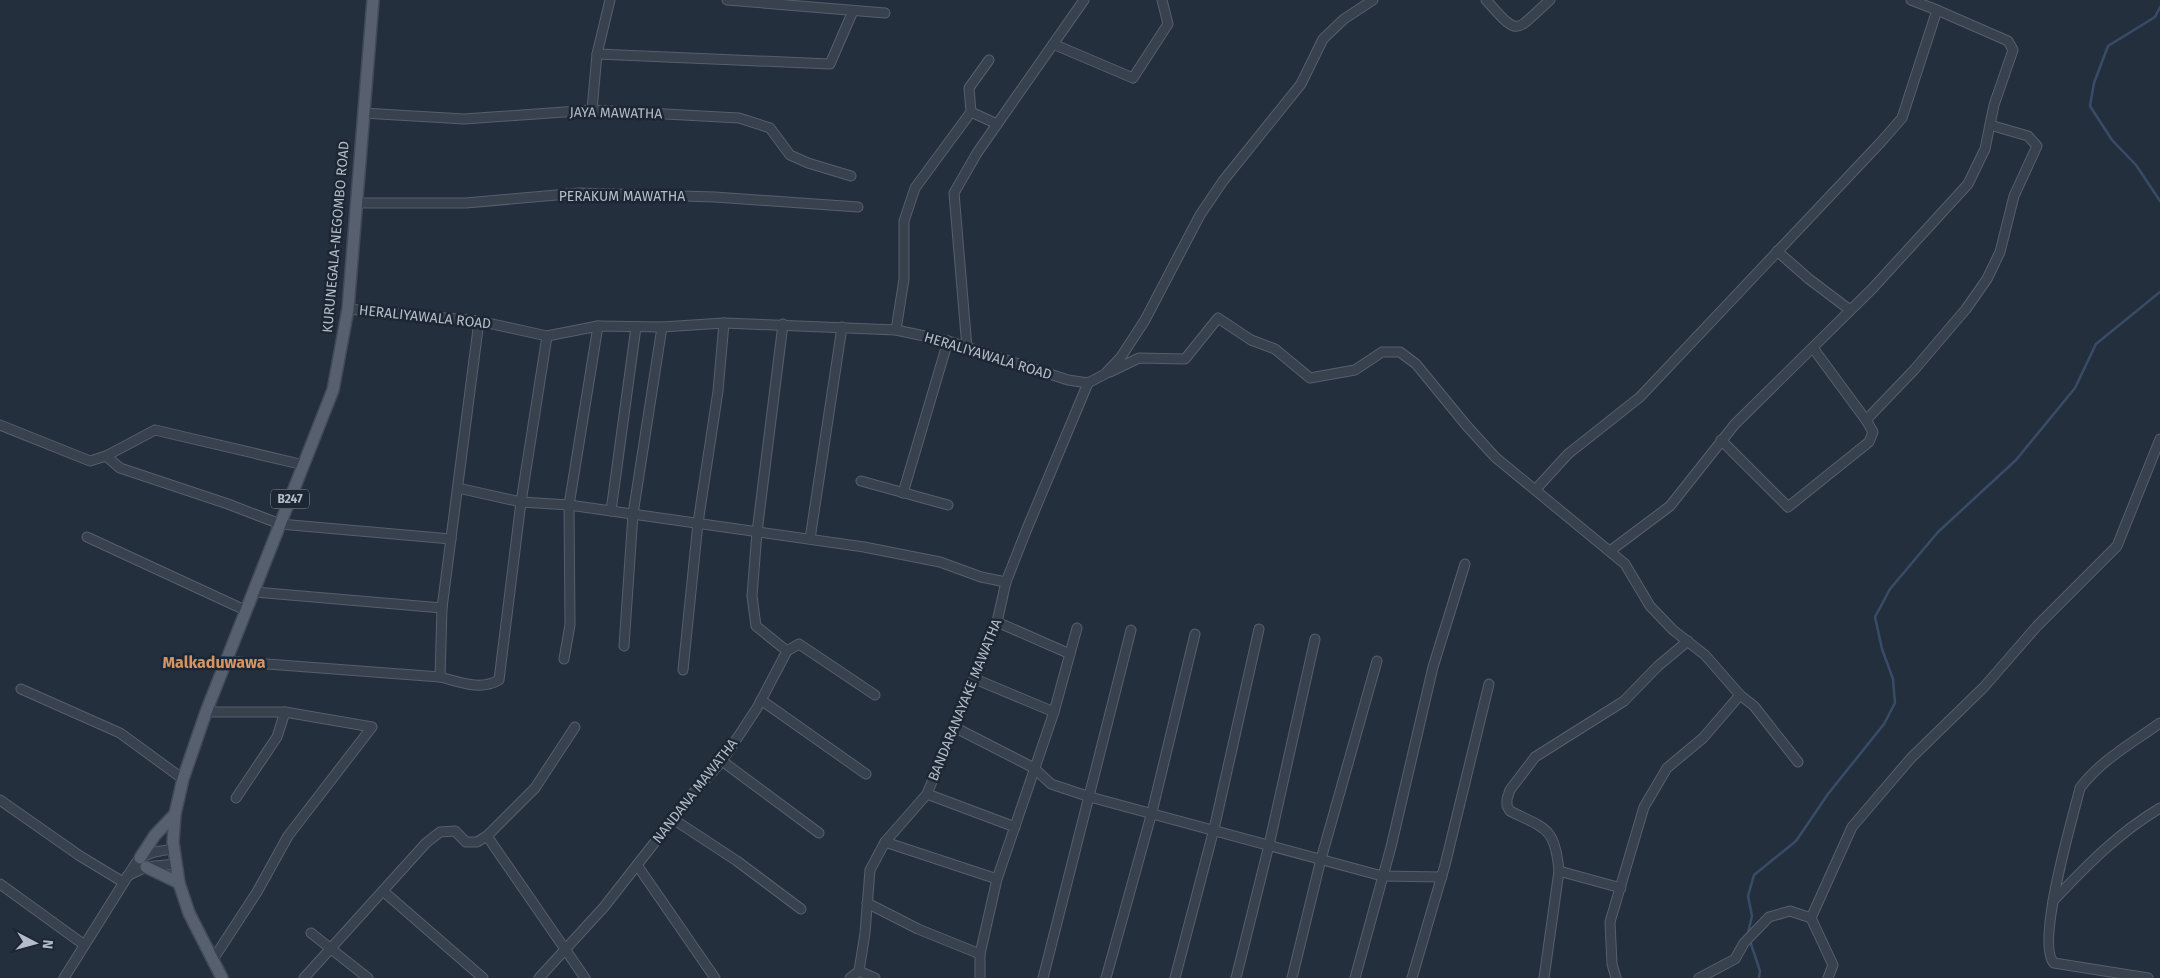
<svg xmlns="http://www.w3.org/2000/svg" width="2160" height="978" viewBox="0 0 2160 978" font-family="'Fira Sans',sans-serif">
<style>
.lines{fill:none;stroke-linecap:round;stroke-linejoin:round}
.stream{stroke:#394c67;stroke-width:2.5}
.minor-casing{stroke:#565f6c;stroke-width:11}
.major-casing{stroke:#414a57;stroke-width:14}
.minor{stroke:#38414e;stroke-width:9}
.major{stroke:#56606e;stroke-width:11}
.labels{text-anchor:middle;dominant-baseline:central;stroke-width:5;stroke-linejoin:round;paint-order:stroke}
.shield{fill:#1d2633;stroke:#878f9c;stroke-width:1}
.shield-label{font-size:12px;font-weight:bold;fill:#b4bcc9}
.street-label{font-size:14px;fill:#b4bcc9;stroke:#1d2633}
.quarter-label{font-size:16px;font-weight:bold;fill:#d59563;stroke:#1d2633}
</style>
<rect width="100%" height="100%" fill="#242f3e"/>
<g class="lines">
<g class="stream">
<path d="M2160 7 2155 17 2108 46 2094 83 2090 106 2112 140 2136 165 2160 201"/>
<path d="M1748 933 1752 916 1748 896 1754 875 1796 841 1828 794 1884 724 1895 703 1893 679 1882 649 1875 617 1890 589 1938 532 2016 460 2075 388 2096 344 2160 292"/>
<path d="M1750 941 1760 971 1759 978"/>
</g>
<g class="minor-casing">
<g id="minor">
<path d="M727 0 885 13"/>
<path d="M1486 0C1520 38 1514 32 1550 0"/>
<path d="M1053 44 1133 78 1168 24 1162 0"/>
<path d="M597 54 610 0"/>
<path d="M592 110 597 54 830 64 853 11"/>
<path d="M971 112 997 124"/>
<path d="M363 113 464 119 592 110 739 118 770 128 790 155 808 163 851 176"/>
<path d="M356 203H466L579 193 715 197 858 207"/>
<path d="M1777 251 1809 279 1850 310"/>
<path d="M348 309 479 321 547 336 598 326 662 327 724 323 896 330 948 341 1068 380 1088 383 1105 374 1121 357 1145 320 1200 215 1223 181 1301 84 1323 39 1344 19 1373 0"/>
<path d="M783 324 757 532 752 596 756 626 787 651"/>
<path d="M896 330 904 279V221L915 188 971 112 969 88 989 60"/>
<path d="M967 348 954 193 977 153 1084 0"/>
<path d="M1813 348 1866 420"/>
<path d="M1110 372 1139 358 1185 359 1218 318 1251 340 1275 349 1310 378 1355 370 1382 352H1400L1416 364 1466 425 1495 457 1625 564 1650 606 1673 630 1705 655 1740 695 1754 706 1798 762"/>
<path d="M0 425 90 461 106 456 155 430 304 465"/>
<path d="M1721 440 1788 507 1869 442 1873 432 1866 420 1914 370 1966 309 1987 279 2000 252 2014 196 2037 146 2028 136 1990 125"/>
<path d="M106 456 120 468 228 504 280 524 451 539"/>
<path d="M861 481 948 505"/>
<path d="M458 488 521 502 569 505 864 547 940 562 981 577 1006 582"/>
<path d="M1536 489 1568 454 1640 397 1881 142 1902 118 1937 10 1911 0"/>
<path d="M903 493 948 341"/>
<path d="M611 511 636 327"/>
<path d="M87 537 247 611"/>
<path d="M810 539 842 327"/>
<path d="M1610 551 1670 506 1735 424 1872 289 1968 184 1985 149 1994 105 2013 50 2008 41 1937 10"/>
<path d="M255 592 442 608"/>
<path d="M997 622 1070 654"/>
<path d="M624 646 633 514 662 327"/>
<path d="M564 659 570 625 569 505 598 326"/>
<path d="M226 661 440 677 442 608 479 321"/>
<path d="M683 670 698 523 718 391 724 323"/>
<path d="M440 677C460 682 480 691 499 680L521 502 547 336"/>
<path d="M975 679 1054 712"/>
<path d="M21 689 120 733 183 779"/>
<path d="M761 700 866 774"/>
<path d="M206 712H285L372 727 288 836 257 892 212 961"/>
<path d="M954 727 1034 768 1051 784 1090 797 1382 876 1442 877"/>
<path d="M722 761 819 833"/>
<path d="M927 794 1015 827"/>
<path d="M236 798 277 737 285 712"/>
<path d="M0 800 80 856 123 882"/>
<path d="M673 819 737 861 801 909"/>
<path d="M487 836 535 788 575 727"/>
<path d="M885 842 997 879"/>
<path d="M637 865 715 978"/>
<path d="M1559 871 1621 888"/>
<path d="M127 876 146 867 175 864"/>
<path d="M0 884 83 944"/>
<path d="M383 891 483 978"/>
<path d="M2053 901C2086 866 2118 833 2160 808"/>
<path d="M867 903 918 929 980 954"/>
<path d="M1811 918 1852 827 1911 758 1984 687 2037 626 2117 546 2160 439"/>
<path d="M1811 918 1833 965 1828 978"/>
<path d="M311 933 368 978"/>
<path d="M859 971 875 978"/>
<path d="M64 978 136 863C145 852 160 851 173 849"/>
<path d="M304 978 426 843 440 832 455 831 466 842H477L487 836 585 978"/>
<path d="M539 978 604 907 695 791 722 761 757 708 787 651 799 644 875 695"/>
<path d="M850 978 859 971 865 933 870 870 885 842 927 794 997 622 1006 582 1026 531 1088 383"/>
<path d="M980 978V954L997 879 1054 712 1077 628"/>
<path d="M1043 978 1131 630"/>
<path d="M1106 978 1152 812 1195 634"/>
<path d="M1175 978 1214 829 1259 629"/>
<path d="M1236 978 1269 845 1315 639"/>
<path d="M1292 978 1321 859 1377 661"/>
<path d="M1355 978 1391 847 1433 667 1465 564"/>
<path d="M1412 978 1445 865 1489 684"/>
<path d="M1544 978 1559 871C1555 827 1546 829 1510 811L1507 806V799L1510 790 1535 757 1624 701 1658 666 1688 641"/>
<path d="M1616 978 1612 964 1610 922 1644 807 1667 768 1703 738 1740 695"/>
<path d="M1699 978 1735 959 1744 943 1769 917 1790 911 1811 918"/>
<path d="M2148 978 2054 963C2035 944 2073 817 2080 788 2101 760 2132 743 2160 723"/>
</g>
</g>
<g class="major-casing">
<g id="major">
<path d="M140 858 155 835 175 814"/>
<path d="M146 867 179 883"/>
<path d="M222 978 189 913 179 883 173 842 175 814 183 779 206 712 333 390 348 309 373 0"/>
</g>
</g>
<use href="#minor" class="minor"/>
<use href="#major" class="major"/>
</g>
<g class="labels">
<rect class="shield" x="271" y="489.5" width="38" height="19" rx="4"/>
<g class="shield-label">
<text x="290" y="499">B247</text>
</g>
<g class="street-label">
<text transform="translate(616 113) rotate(1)">JAYA MAWATHA</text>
<text x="622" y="196">PERAKUM MAWATHA</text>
<text transform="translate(336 237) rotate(-85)">KURUNEGALA-NEGOMBO ROAD</text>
<text transform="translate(425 317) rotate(6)">HERALIYAWALA ROAD</text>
<text transform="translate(988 356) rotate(17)">HERALIYAWALA ROAD</text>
<text transform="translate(965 700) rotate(-68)">BANDARANAYAKE MAWATHA</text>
<text transform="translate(695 791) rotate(-52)">NANDANA MAWATHA</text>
</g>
<g class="quarter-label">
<text x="214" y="662">Malkaduwawa</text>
</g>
</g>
<g transform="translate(35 943) rotate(96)" stroke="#1d2633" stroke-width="4" paint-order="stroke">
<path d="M0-4L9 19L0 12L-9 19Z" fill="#b4bcc9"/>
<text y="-8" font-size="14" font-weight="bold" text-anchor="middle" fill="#b4bcc9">N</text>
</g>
</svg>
